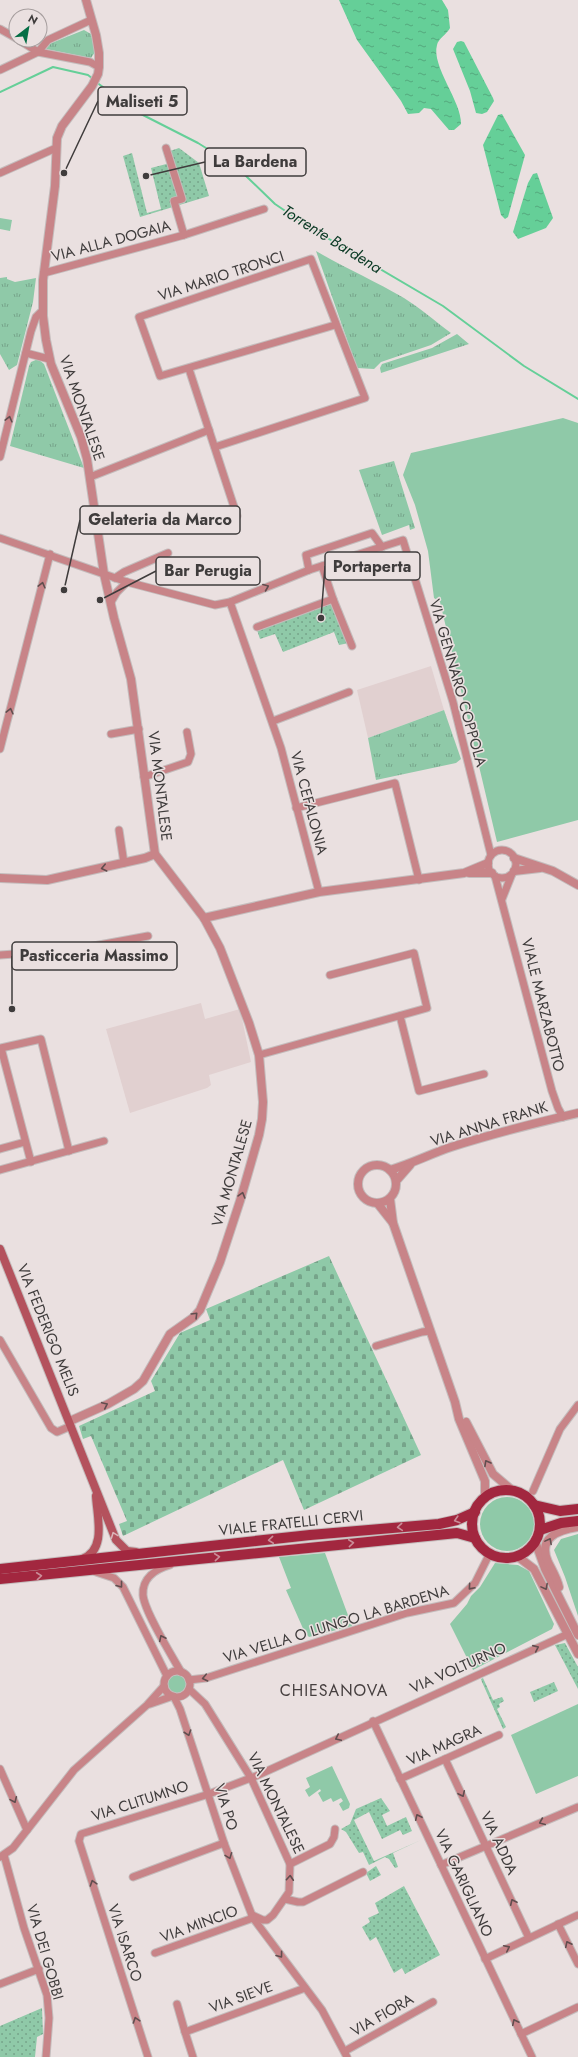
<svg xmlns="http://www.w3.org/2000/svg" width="578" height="2057" viewBox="0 0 578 2057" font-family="Jost,sans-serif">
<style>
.built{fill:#e1d0d0}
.grass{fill:#8fc9a8}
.cemetery{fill:url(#cemetery-stones)}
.park{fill:url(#park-tufts)}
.garden{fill:url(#garden-dots)}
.water{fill:url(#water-ripples)}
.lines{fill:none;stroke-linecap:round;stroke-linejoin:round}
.stream{stroke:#65cf98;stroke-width:2}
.minor-casing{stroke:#c4bcbc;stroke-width:9}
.tertiary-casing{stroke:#c4bcbc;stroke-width:10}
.secondary-casing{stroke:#c4bcbc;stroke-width:10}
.primary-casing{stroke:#c4bcbc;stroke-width:12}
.minor{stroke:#c88488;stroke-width:7}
.tertiary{stroke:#c88488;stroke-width:8}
.secondary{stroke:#b4525d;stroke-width:8}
.primary{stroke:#a2273f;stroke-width:10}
.oneway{stroke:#614e4f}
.oneway2{stroke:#ca8d98}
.oneway3{stroke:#dab5b9}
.labels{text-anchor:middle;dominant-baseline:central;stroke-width:3;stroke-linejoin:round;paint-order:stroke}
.street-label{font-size:15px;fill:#3f3c3c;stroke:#eae0e0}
.water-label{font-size:16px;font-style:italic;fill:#0b3924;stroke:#eae0e0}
.neighbourhood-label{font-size:16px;letter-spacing:1px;fill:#463f3f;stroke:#eae0e0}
.leader{fill:none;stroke:#3f3c3c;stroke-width:1.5}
.callout-dot{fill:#3f3c3c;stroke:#eae0e0;stroke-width:1.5}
.callout{fill:#eae0e0;stroke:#3f3c3c;stroke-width:1.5}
.callout-label{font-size:16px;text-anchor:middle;font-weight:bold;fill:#3f3c3c}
</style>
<defs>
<pattern id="cemetery-stones" width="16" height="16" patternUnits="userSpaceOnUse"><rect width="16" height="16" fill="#8fc9a8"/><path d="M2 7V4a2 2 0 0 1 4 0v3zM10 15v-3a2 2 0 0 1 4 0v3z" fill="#76a48a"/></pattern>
<pattern id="park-tufts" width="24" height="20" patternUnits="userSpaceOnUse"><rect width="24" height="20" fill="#8fc9a8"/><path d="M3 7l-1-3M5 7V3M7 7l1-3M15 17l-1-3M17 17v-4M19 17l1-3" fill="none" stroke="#76a48a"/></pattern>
<pattern id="garden-dots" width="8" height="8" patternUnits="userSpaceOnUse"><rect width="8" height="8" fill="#8fc9a8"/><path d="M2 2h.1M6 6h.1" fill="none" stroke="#76a48a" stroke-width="1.8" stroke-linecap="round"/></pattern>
<pattern id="water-ripples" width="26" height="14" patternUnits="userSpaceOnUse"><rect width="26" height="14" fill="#65cf98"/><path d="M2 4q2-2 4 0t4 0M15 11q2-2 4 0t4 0" fill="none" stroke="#55a97d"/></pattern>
</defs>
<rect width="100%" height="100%" fill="#eae0e0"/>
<g class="built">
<path d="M431 666 444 710 368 738 357 690Z"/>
<path d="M201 1003 205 1019 240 1009 251 1062 209 1075 211 1085 207 1088 130 1113 106 1029Z"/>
</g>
<g class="grass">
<path d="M0 218 12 220 10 231 0 229Z"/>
<path d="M563 418 578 423V820L497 842 440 602 434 598 428 551 415 505 403 475 411 453Z"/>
<circle cx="507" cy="1524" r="27"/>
<path d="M578 1534V1616L565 1577 554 1550 561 1539Z"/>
<path d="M325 1553 352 1626 309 1637 305 1633 286 1590 291 1588 279 1557Z"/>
<path d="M495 1563 518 1565 529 1571 554 1624 552 1629 473 1670 450 1624 467 1604 471 1596 480 1587Z"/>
<circle cx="177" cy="1684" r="9"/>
<path d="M578 1704V1776L536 1794 511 1735Z"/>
<path d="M332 1766 350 1804 349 1808 343 1811 339 1804 343 1801 341 1798 333 1802 331 1798 323 1802 318 1793 321 1791 320 1789 309 1797 305 1790 310 1787 306 1778Z"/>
</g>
<path class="cemetery" d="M329 1256 421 1455 304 1510 283 1460 123 1536 119 1524 127 1521 91 1436 83 1439 79 1426 155 1391 151 1381 180 1333 210 1320 206 1309Z"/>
<g class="park">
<path d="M84 30 91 34 95 52 91 58 46 49 49 44Z"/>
<path d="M316 251C345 268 375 281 404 298 420 308 435 321 451 333L431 345 381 362 374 369 357 368Z"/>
<path d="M7 277V279L15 282 36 278 33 302 17 365 9 370 0 354V278Z"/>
<path d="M457 334 469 344 381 373 380 368 382 364 432 348Z"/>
<path d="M38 359 44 364 84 468 10 446 29 366 31 362Z"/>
<path d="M394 461 415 528 410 530 409 525 382 535 359 470Z"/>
<path d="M444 710 461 759 456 763 376 780 368 738Z"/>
</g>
<g class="garden">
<path d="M179 148 199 163 209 196 140 217 123 156 132 153 147 213 161 209 151 168 174 162 170 151Z"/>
<path d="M331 602 349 643 339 645 334 632 283 652 275 634 260 639 257 630Z"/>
<path d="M565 1643 578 1667V1689L555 1645Z"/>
<path d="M483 1678 493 1700 502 1697 504 1701 499 1704 500 1707 497 1709 506 1727 503 1729 482 1682 481 1679Z"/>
<path d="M554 1682 558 1691 534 1702 530 1692Z"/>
<path d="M381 1798 390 1811 382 1815 387 1826 406 1817 412 1831 403 1835 400 1830 382 1839 369 1812 354 1820 374 1861 421 1840 393 1853 398 1867 395 1868 389 1859 385 1857 369 1865 363 1852 359 1853 346 1832 341 1829 350 1824 356 1809Z"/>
<path d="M376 1866 381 1875 370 1881 366 1873Z"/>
<path d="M404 1886 440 1955 405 1974 402 1968 394 1973 376 1937 370 1941 362 1927 370 1922 368 1918 379 1913 375 1903Z"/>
<path d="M42 2008 43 2034 37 2037 35 2057H0V2026Z"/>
</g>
<g class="water">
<path d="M339 0H442L448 10 450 28C447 34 438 39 437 45 431 66 462 102 461 124L454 130H449L431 109 424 108 419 113 408 114 401 101 357 40Z"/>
<path d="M461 41 464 42 493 98 494 101 487 112 482 114 476 113 470 91 453 49 457 42Z"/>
<path d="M502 114 525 155 508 217 505 219 501 215 483 145 498 115Z"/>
<path d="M537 173 553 218 546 228 518 239 513 232 528 183 533 174Z"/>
</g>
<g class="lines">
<g class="stream">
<path d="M96 82 139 113 198 143 222 158 246 176 275 204 312 229 443 306 524 366 578 399"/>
<path d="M0 92 53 67 88 75 93 79"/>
</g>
<g class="minor-casing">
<g id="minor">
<path d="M0 29 16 38"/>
<path d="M19 40 38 52 90 62 99 67"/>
<path d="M0 70 38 52 48 40 91 20"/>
<path d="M166 148 182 199 174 201 184 235"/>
<path d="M0 173 56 148"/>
<path d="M44 273 184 235 264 209"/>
<path d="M26 353 49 359"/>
<path d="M189 369 237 516"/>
<path d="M215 447 365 398 311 259 139 317 160 376 335 325"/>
<path d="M0 457 31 331 36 317 43 310"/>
<path d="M90 477 209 430"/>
<path d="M0 538 127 582 215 605 230 602 309 570 403 540 453 702 491 855"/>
<path d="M309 570 306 555 372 533 382 547"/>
<path d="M115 578 124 572 168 553"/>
<path d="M333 599 352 646"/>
<path d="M111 602 117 592 127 582"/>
<path d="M230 602 281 748 319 892"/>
<path d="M257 627 333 599 322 566"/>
<path d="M273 721 349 692"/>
<path d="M111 734 139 729"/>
<path d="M0 749 50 554"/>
<path d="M144 777 188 762 191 754 187 732"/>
<path d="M296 808 395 783 419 880"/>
<path d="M119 830 124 863"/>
<circle cx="502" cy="864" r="14"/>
<path d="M495 876 552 1091 558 1108 563 1117"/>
<path d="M502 899 512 874"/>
<path d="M0 955 72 950 148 936"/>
<path d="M400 1016 419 1091 484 1074"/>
<path d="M259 1055 427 1008 414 953 330 975"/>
<path d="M0 1149 25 1142"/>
<path d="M31 1162 1 1048 41 1039 69 1151"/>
<path d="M0 1170 104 1141"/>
<path d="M0 1340 51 1428 57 1432 71 1426"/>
<path d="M376 1346 422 1332 430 1331"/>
<path d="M533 1491 560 1429 578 1405"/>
<path d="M170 1565C156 1569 142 1578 143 1595 144 1611 172 1656 181 1672"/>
<path d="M96 1572 114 1578 123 1587 167 1676"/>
<circle cx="177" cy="1684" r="13"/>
<path d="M189 1680 206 1678 407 1613 454 1603 475 1583 490 1553"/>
<path d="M189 1689 205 1704 251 1778 290 1864 289 1892 273 1915 267 1920H263L252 1915"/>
<path d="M174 1697 180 1709 224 1843 253 1918 322 2010 347 2057"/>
<path d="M150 1704 173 1696"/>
<path d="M373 1721 532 2057"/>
<path d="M445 1759 529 1938"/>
<path d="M0 1769 27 1830"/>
<path d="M400 1779 499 1735"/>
<path d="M4 1855 24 1928 47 1995 49 2018 46 2057"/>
<path d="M0 1857 13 1848 74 1770 147 1705 164 1686"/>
<path d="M290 1864 330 1844 334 1837 335 1829"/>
<path d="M441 1865 578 1807"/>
<path d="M133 1877 224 1843"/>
<path d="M285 1899 298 1902H303L363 1872"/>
<path d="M558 1924 578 1964"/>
<path d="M155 1953 253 1918"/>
<path d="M485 1959 578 1915"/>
<path d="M0 1984 39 1969"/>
<path d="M177 2004 185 2032 305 1988"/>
<path d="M185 2032 193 2057"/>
<path d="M521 2034 578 2007"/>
<path d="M345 2051 433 2002"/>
<path d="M148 2057 79 1841 81 1834 209 1794 256 1776 568 1634"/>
</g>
</g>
<g class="tertiary-casing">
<g id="tertiary">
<path d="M514 858 553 871 578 885"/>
<path d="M514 871 540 868"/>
<path d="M469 873H492"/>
<path d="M0 878 47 880 145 858 155 854"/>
<path d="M204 918 319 892 464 873 488 863"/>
<circle cx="377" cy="1184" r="19"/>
<path d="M390 1170C411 1164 430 1154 451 1147 492 1134 535 1123 578 1113"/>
<path d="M396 1181 410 1165"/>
<path d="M390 1199 393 1223 455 1402 459 1419 485 1481V1498"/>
<path d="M378 1204 393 1223"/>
<path d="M70 1421 108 1404 134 1389 143 1381 170 1334 194 1317 200 1310 220 1262 240 1201 259 1135 262 1119 263 1102 259 1055 249 1023 220 948 204 918 155 854 131 679 114 618 104 574 87 459 81 437 51 364 46 340 43 316V280L55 186 57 138 62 126 92 86 98 74 99 67V53L96 35 86 0"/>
<path d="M466 1422 493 1474 513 1491"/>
<path d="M535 1541 545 1569 578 1635"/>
<path d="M517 1556 534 1569 578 1654"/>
<path d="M559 1587C557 1578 552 1570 548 1562 537 1537 559 1530 578 1527"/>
</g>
</g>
<g class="secondary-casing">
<g id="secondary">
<path d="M0 1249 116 1540 127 1551 136 1552"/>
<path d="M82 1559C107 1550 97 1516 96 1496"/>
</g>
</g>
<g class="primary-casing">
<g id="primary">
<circle cx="506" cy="1524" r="34"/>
<path d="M534 1505 560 1511 578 1509"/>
<path d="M540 1530 561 1523 578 1521"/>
<path d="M0 1569 310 1535 439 1524 457 1520 475 1512"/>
<path d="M0 1579 457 1533 475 1538"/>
</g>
</g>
<use href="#minor" class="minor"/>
<use href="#tertiary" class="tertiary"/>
<use href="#secondary" class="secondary"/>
<use href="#primary" class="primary"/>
</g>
<defs><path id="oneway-chevron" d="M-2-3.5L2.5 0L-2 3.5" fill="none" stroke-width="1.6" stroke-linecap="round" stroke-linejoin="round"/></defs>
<g class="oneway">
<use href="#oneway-chevron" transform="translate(9 419) rotate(-76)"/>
<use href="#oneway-chevron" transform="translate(42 585) rotate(-76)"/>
<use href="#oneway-chevron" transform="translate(266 587) rotate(-22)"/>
<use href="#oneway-chevron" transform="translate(10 711) rotate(-76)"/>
<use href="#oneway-chevron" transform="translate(104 868) rotate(167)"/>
<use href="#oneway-chevron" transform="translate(242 1195) rotate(-74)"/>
<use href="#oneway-chevron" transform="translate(195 1315) rotate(-45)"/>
<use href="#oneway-chevron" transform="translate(105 1405) rotate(-25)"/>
<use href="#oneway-chevron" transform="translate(487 1463) rotate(-119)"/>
<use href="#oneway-chevron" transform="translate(549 1541) rotate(-62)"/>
<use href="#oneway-chevron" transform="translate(120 1585) rotate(52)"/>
<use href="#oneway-chevron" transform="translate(471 1587) rotate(131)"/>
<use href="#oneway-chevron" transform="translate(545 1587) rotate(62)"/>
<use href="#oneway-chevron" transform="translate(162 1638) rotate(-116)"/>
<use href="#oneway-chevron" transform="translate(536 1648) rotate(-24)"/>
<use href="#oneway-chevron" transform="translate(205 1678) rotate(168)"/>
<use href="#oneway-chevron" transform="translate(188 1733) rotate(71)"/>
<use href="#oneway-chevron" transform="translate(338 1738) rotate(155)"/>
<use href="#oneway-chevron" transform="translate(462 1794) rotate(65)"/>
<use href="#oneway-chevron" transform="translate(14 1800) rotate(66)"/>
<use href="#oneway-chevron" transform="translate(418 1817) rotate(-115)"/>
<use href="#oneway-chevron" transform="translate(542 1822) rotate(157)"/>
<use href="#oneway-chevron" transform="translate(229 1856) rotate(69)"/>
<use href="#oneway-chevron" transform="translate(290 1878) rotate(-86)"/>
<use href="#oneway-chevron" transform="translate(93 1883) rotate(-108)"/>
<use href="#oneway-chevron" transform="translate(513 1902) rotate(-115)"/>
<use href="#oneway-chevron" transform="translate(568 1944) rotate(-116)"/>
<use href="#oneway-chevron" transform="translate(507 1948) rotate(-26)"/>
<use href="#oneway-chevron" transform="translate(280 1955) rotate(53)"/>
<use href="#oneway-chevron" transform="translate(136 2020) rotate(-108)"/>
<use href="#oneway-chevron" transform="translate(515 2022) rotate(-116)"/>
</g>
<g class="oneway2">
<use href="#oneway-chevron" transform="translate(457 1520) rotate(163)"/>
<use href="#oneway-chevron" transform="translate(400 1527) rotate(175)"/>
<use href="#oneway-chevron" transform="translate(271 1540) rotate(174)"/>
<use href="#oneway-chevron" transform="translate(351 1543) rotate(-6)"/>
<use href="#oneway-chevron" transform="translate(217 1557) rotate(-6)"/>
<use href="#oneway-chevron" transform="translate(39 1576) rotate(-6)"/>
</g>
<use class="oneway3" href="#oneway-chevron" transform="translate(114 1535) rotate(-111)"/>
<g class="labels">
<g class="street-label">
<text transform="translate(111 241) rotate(-15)">VIA ALLA DOGAIA</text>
<text transform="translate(221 276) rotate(-18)">VIA MARIO TRONCI</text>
<text transform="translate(82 408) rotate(71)">VIA MONTALESE</text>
<text transform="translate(458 683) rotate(74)">VIA GENNARO COPPOLA</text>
<text transform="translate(160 786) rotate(83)">VIA MONTALESE</text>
<text transform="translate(309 803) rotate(75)">VIA CEFALONIA</text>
<text transform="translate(543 1005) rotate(76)">VIALE MARZABOTTO</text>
<text transform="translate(489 1124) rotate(-17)">VIA ANNA FRANK</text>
<text transform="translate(232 1173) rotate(-74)">VIA MONTALESE</text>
<text transform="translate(48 1330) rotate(68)">VIA FEDERIGO MELIS</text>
<text transform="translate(291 1523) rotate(-6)">VIALE FRATELLI CERVI</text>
<text transform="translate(336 1624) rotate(-17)">VIA VELLA O LUNGO LA BARDENA</text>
<text transform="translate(458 1668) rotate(-24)">VIA VOLTURNO</text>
<text transform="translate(444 1745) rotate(-24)">VIA MAGRA</text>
<text transform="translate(140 1801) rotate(-18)">VIA CLITUMNO</text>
<text transform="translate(276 1803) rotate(64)">VIA MONTALESE</text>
<text transform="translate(226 1807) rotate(73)">VIA PO</text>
<text transform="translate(499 1843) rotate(65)">VIA ADDA</text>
<text transform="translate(464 1883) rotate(65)">VIA GARIGLIANO</text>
<text transform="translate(199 1924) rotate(-20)">VIA MINCIO</text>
<text transform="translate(125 1943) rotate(72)">VIA ISARCO</text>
<text transform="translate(45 1952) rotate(74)">VIA DEI GOBBI</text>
<text transform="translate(241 1997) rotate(-20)">VIA SIEVE</text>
<text transform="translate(382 2015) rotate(-30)">VIA FIORA</text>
</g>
<g class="water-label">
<text transform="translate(332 239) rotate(32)">Torrente Bardena</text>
</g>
<g class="neighbourhood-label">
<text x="334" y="1690">CHIESANOVA</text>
</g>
</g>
<path class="leader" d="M64 173L98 101M146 176L205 162M64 590L80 520M321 618L325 566M100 600L156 571M12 1009L12 956"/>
<g class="callout-dot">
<circle cx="64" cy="173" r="4"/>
<circle cx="146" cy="176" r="4"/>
<circle cx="64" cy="590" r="4"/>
<circle cx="321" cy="618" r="4"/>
<circle cx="100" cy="600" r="4"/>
<circle cx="12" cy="1009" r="4"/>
</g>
<g class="callout">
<rect x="98" y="87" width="89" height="28" rx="4"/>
<rect x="205" y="148" width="101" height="28" rx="4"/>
<rect x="80" y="506" width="160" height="28" rx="4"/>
<rect x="325" y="552" width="95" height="28" rx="4"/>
<rect x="156" y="557" width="104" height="28" rx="4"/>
<rect x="12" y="942" width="165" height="28" rx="4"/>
</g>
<g class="callout-label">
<text x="142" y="107">Maliseti 5</text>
<text x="255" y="167">La Bardena</text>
<text x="160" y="525">Gelateria da Marco</text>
<text x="372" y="572">Portaperta</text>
<text x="208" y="576">Bar Perugia</text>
<text x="94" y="961">Pasticceria Massimo</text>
</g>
<g transform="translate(28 28) rotate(31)"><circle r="19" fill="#eae0e0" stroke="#a69e9e"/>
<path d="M0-3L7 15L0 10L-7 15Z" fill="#046e45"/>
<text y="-6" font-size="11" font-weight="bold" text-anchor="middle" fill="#3f3c3c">N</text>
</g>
</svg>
